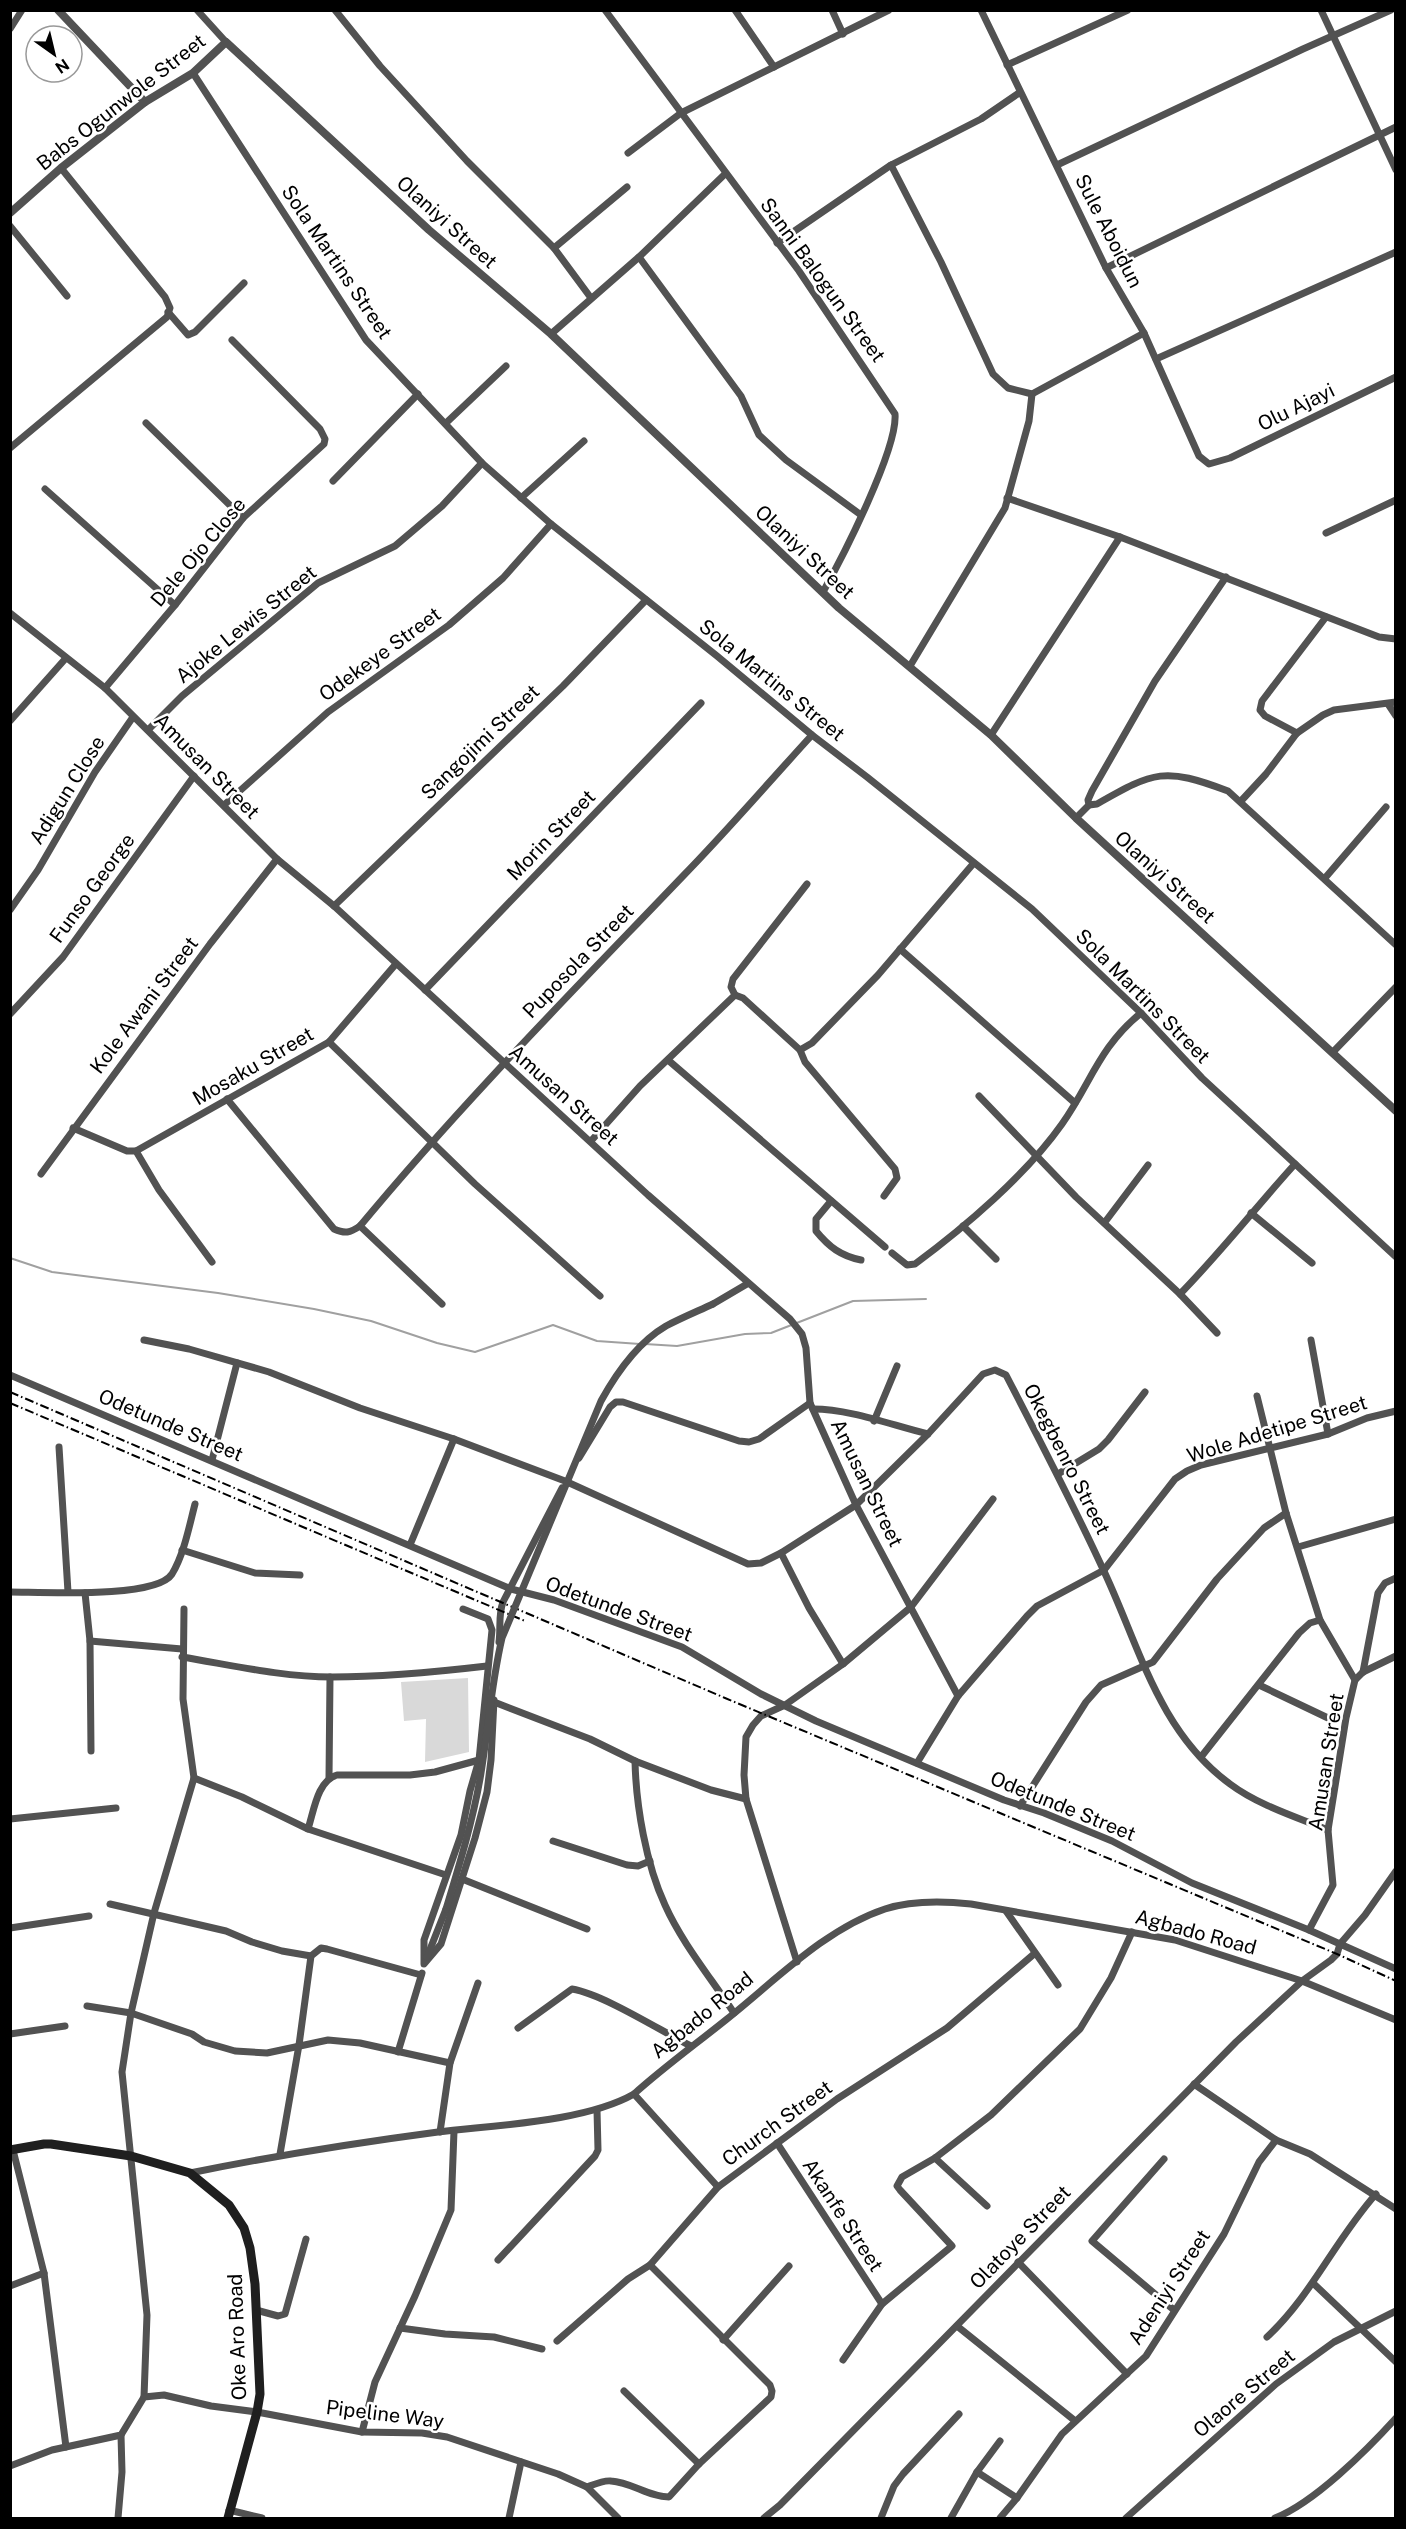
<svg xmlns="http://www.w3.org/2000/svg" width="1406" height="2529" viewBox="0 0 1406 2529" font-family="'Public Sans',sans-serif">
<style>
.green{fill:#d9d9d9}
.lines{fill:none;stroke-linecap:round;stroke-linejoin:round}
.stream{stroke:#a0a0a0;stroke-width:2}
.minor{stroke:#525252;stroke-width:7}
.tertiary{stroke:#525252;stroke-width:8}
.secondary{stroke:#1f1f1f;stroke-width:9}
.rail{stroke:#000;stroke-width:2;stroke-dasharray:9 3 1.5 3;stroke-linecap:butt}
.minor-bridge{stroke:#525252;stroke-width:7}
.labels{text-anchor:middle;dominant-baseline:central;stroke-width:5;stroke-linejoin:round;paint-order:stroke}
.street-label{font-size:20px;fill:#000;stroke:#fff}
</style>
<rect width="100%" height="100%" fill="#fff"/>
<path class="green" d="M468 1678 469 1752 425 1762 426 1719 404 1721 401 1682Z"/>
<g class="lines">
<g class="stream">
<path d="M10 1258 52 1272 218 1293 314 1309 371 1321 437 1343 475 1352 553 1325 597 1341 640 1344"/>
<path d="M645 1344 677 1346 745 1334 771 1333 853 1301 926 1299"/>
</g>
<g class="minor">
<path d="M197 10 226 42"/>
<path d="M335 10 380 66 467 161 554 248 591 298"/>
<path d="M605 10 799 271 895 414C898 449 842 558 823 592"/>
<path d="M735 10 774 67"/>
<path d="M832 10 843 34"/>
<path d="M981 10 1106 268 1144 333 1199 456 1209 464 1230 458 1396 377"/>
<path d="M1321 10 1396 170"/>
<path d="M10 29 22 10"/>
<path d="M1007 65 1128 10"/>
<path d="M193 73 366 340 482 463 551 524 717 656 812 735 867 777 1032 909 1141 1013 1202 1078 1396 1257"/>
<path d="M628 153 681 113 889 10"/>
<path d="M891 165 941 262 993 374 1008 388 1032 394 1144 333"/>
<path d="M1057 165 1303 49 1391 10"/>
<path d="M10 226 67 296"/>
<path d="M777 243 891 165 981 119 1019 93"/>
<path d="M554 248 627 187"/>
<path d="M639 257 741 396 759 435 786 460 861 515"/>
<path d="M1106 268 1396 127"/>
<path d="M168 312 188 335 195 332 244 283"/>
<path d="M551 334 639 257 725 174"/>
<path d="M1156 359 1396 252"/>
<path d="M146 423 243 518"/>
<path d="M446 423 506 366"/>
<path d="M10 448 167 317 170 308 165 297 61 168"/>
<path d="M333 481 418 394"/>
<path d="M45 489 175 605"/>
<path d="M521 498 584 441"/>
<path d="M1007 498 1120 537 1379 637 1396 639"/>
<path d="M1326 533 1396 500"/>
<path d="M10 613 105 688 277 859 334 906 648 1195 790 1319 802 1334 806 1348 810 1403 856 1505 958 1696"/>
<path d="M910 666 1005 508 1029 421 1032 394"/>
<path d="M105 688 175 605 243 518 324 444 325 439 320 429 232 340"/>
<path d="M1388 704 1396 716"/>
<path d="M10 721 66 658"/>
<path d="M148 730 182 696 318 583 395 546 442 506 482 463"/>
<path d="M1297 733 1265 716 1260 710 1262 701 1326 617"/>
<path d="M991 735 1120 537"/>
<path d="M1241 801 1266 774 1297 733 1323 715 1334 710 1396 702"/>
<path d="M224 805 328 712 449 625 503 578 551 524"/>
<path d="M1089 805 1097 804C1155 771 1164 767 1228 791L1396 945"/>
<path d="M1076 818 1089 805 1088 800 1092 791 1155 681 1226 577"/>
<path d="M1325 878 1386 807"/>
<path d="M334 906 563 686 646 600"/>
<path d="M10 910 38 870 95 772 133 717"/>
<path d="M900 949 1075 1103"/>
<path d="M425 990 701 703"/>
<path d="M735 995 743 998 800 1050 805 1062 895 1169 897 1178 884 1196"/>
<path d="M10 1014 63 957 194 776"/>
<path d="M329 1042 475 1184 600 1296"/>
<path d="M800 1050 812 1043 878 975 973 864"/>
<path d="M1333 1052 1396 987"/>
<path d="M668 1060 885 1247"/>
<path d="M979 1096 1076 1197 1180 1294 1217 1333"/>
<path d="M227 1099 334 1229C345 1234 350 1233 360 1226 462 1103 573 991 683 876 727 831 769 782 812 735"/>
<path d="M73 1128 127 1151H136L159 1190 212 1262"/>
<path d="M591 1141 640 1086 735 995 731 987 733 979 807 884"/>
<path d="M136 1151 329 1042 395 965"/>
<path d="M41 1174 210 944 277 859"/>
<path d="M831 1201 816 1219V1231C829 1247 841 1256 861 1260"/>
<path d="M1251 1213 1312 1263"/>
<path d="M1105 1222 1148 1165"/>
<path d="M360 1226 442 1304"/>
<path d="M963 1226 996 1259"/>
<path d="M892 1253 907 1265 915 1264C965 1227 1026 1175 1062 1124 1091 1083 1099 1047 1141 1013"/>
<path d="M1180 1294C1221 1252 1256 1207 1295 1164"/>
<path d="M713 1304 747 1284"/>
<path d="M144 1340 189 1349 269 1372 360 1408 454 1439 565 1481 748 1564 761 1563 781 1553 856 1505 928 1434 983 1374 995 1370 1006 1375C1039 1439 1072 1502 1102 1567 1139 1644 1157 1730 1230 1784 1258 1805 1296 1817 1328 1830"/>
<path d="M1311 1340 1328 1434"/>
<path d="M10 1375 511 1589 554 1600 682 1647 761 1694 816 1721 1004 1800 1044 1813 1112 1841 1192 1883 1309 1930"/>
<path d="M813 1409C850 1409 891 1425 928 1434"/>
<path d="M874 1421 897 1366"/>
<path d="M59 1447 68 1592"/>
<path d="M579 1458 610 1407 616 1402H623L739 1441 749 1442 759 1439 810 1403"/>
<path d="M212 1460 237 1363"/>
<path d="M1058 1474 1099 1449 1108 1440 1145 1392"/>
<path d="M410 1545 454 1439"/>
<path d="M1298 1547 1396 1519"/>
<path d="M182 1550 255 1573 300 1575"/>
<path d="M781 1553 809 1608 843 1664"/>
<path d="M10 1592C41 1592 156 1599 172 1574 184 1554 189 1527 195 1504"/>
<path d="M85 1593 90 1641 91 1751"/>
<path d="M463 1609 488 1619 492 1630 479 1760 470 1791 461 1835 424 1940V1964L441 1944 475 1838 487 1792 491 1760 494 1700"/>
<path d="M90 1641 182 1649"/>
<path d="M499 1642C501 1628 498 1615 503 1602L562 1488"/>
<path d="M182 1657C231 1665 282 1677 332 1677 384 1677 436 1672 487 1666"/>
<path d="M1363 1672 1378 1593 1385 1583 1396 1578"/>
<path d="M1355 1680 1363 1672 1396 1656"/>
<path d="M1259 1685 1328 1718"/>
<path d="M494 1702 590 1739 635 1761 711 1790 746 1799"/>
<path d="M1201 1757 1299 1633 1310 1623 1320 1620"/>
<path d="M635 1761C636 1806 646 1864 665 1905 682 1943 711 1978 734 2013"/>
<path d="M917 1763 958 1696 1027 1616 1037 1606 1104 1570 1175 1479 1187 1471 1201 1465 1328 1434 1367 1418 1396 1411"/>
<path d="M194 1778 242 1797 308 1829 446 1875"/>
<path d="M329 1778 330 1677"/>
<path d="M1020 1806 1086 1702 1101 1685 1153 1662 1217 1579 1264 1528 1286 1513"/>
<path d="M10 1819 116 1808"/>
<path d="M308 1829C314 1811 317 1781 337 1775H410L435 1772 479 1760"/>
<path d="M553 1841 627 1865 638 1866 650 1861"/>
<path d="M1396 1871 1365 1915 1340 1944 1396 1969"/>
<path d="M462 1879 587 1929"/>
<path d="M110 1904 226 1931 252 1942 282 1951 311 1956"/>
<path d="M1006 1911 1058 1985"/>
<path d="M10 1928 89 1916"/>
<path d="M427 1957 446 1909"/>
<path d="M797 1962 746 1799 744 1775 746 1737 753 1725 761 1716 785 1705 843 1664 911 1607 993 1499"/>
<path d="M87 2006 131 2013 192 2034 204 2042 235 2051 267 2053 328 2040 360 2043 450 2063"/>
<path d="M518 2028 572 1989C603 1994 661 2031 691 2046"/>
<path d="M10 2034 65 2026"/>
<path d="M398 2052 422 1973"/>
<path d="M1194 2084 1276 2140 1310 2154 1396 2209"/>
<path d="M634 2094 718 2187"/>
<path d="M440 2132 450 2063 478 1983"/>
<path d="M777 2143 882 2304"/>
<path d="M13 2150 44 2273 66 2447"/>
<path d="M280 2154 299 2045 311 1956 321 1948 327 1949 421 1975"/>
<path d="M935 2158 987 2206"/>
<path d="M1164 2159 1092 2241 1174 2310"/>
<path d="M190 2173C273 2156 355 2143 438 2132 495 2125 585 2122 634 2094 664 2067 696 2044 727 2019 776 1980 825 1929 885 1909 913 1900 943 1901 971 1904L1175 1940 1302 1981 1396 2020"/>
<path d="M498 2260 595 2156 598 2150 597 2110"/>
<path d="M1018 2262 1127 2374"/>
<path d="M1314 2284 1396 2362"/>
<path d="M10 2286 44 2273"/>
<path d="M256 2310 278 2316 285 2314 306 2239"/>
<path d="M957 2326 1074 2420"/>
<path d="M400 2328 445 2334 494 2337 542 2349"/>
<path d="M1267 2337C1312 2295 1335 2240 1376 2194"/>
<path d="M723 2340 789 2266"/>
<path d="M557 2341 628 2279 650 2265 718 2187 837 2099 947 2028 1034 1954"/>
<path d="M843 2360 882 2304 952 2246 900 2190 897 2186 902 2177 935 2158 991 2115 1080 2029 1111 1978 1132 1932"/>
<path d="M624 2391 699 2464"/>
<path d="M144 2397 147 2315 122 2072 131 2013 154 1913 194 1778 183 1699 184 1609"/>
<path d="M362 2432 375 2382 415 2296 451 2210 454 2131"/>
<path d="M10 2466 52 2450 121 2435 144 2397 164 2395 211 2406 257 2412 362 2432 422 2433 447 2437 558 2474 587 2487 618 2518"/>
<path d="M977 2472 1017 2498"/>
<path d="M587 2487C595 2484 604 2480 611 2481 631 2482 649 2497 669 2497L699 2464 771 2397 772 2391 770 2385 650 2265"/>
<path d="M229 2510 262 2518"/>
<path d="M118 2518 122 2472 121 2435"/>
<path d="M509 2518 521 2462"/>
<path d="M764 2518 780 2505 1236 2042 1302 1981 1331 1960 1337 1954 1340 1944 1309 1930 1333 1885 1328 1830 1346 1718 1355 1680 1320 1620 1286 1513 1257 1396"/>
<path d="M881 2518 894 2486 903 2474 959 2414"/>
<path d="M951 2518 977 2472 1000 2441"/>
<path d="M1000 2518 1017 2498 1062 2434 1146 2356 1224 2234 1259 2162 1276 2140"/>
<path d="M1126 2518 1276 2384 1334 2342 1396 2311"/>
<path d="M1275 2518C1314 2503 1367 2450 1396 2418"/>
</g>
<g class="tertiary">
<path d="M58 10 145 102"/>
<path d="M10 213 61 168 145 102 193 73 226 42 429 230 551 334 839 608 991 735 1076 818 1396 1111"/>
</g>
<path class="secondary" d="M10 2150 44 2144H51L131 2156 190 2173 229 2205 244 2228 250 2248 255 2284 260 2394 257 2412 228 2518"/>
<g class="rail">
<path d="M10 1392 725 1698 1337 1954 1396 1981"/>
<path d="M10 1403 525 1621"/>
</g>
<path class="minor-bridge" d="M446 1909C459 1866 472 1824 480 1779 488 1732 491 1685 502 1638L601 1401C617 1372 637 1343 666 1326 681 1318 698 1311 713 1304"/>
</g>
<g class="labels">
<g class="street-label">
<text transform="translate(121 102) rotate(-38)">Babs Ogunwole Street</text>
<text transform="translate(447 222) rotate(42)">Olaniyi Street</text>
<text transform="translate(1109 231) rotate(63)">Sule Aboidun</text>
<text transform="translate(337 262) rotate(56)">Sola Martins Street</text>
<text transform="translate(823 280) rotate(54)">Sanni Balogun Street</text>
<text transform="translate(1296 407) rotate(-26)">Olu Ajayi</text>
<text transform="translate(198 552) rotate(-50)">Dele Ojo Close</text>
<text transform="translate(805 552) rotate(43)">Olaniyi Street</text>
<text transform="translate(246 624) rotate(-39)">Ajoke Lewis Street</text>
<text transform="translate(380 654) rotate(-36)">Odekeye Street</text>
<text transform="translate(772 680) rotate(39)">Sola Martins Street</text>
<text transform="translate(480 742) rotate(-44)">Sangojimi Street</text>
<text transform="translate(207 766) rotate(45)">Amusan Street</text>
<text transform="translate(67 790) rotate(-58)">Adigun Close</text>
<text transform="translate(551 835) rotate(-46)">Morin Street</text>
<text transform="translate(1165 877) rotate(42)">Olaniyi Street</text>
<text transform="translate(92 888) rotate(-54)">Funso George</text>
<text transform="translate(578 961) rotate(-46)">Puposola Street</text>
<text transform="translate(1143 996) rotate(45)">Sola Martins Street</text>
<text transform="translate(144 1005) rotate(-53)">Kole Awani Street</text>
<text transform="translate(253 1066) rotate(-30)">Mosaku Street</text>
<text transform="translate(564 1095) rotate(42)">Amusan Street</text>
<text transform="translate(171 1425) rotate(23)">Odetunde Street</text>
<text transform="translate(1277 1429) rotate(-17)">Wole Adetipe Street</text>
<text transform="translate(1067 1459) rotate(63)">Okegbenro Street</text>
<text transform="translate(867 1483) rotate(64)">Amusan Street</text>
<text transform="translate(619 1609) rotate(20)">Odetunde Street</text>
<text transform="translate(1326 1762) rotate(-81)">Amusan Street</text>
<text transform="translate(1063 1806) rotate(22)">Odetunde Street</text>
<text transform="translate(1196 1932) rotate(15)">Agbado Road</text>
<text transform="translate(702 2015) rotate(-39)">Agbado Road</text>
<text transform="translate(777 2123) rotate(-36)">Church Street</text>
<text transform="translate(843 2215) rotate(57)">Akanfe Street</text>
<text transform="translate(1020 2237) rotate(-46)">Olatoye Street</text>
<text transform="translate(1169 2287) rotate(-57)">Adeniyi Street</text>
<text transform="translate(237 2337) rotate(-92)">Oke Aro Road</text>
<text transform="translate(1244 2393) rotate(-40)">Olaore Street</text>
<text transform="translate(385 2414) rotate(7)">Pipeline Way</text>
</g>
</g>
<rect width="1406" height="2529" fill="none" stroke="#000000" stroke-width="24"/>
<g transform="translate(54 54) rotate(146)"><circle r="28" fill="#ffffff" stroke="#999999" stroke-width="1.5"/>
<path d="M0-4.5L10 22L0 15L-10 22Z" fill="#000000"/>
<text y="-9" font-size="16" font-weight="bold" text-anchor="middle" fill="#000000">N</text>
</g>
</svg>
